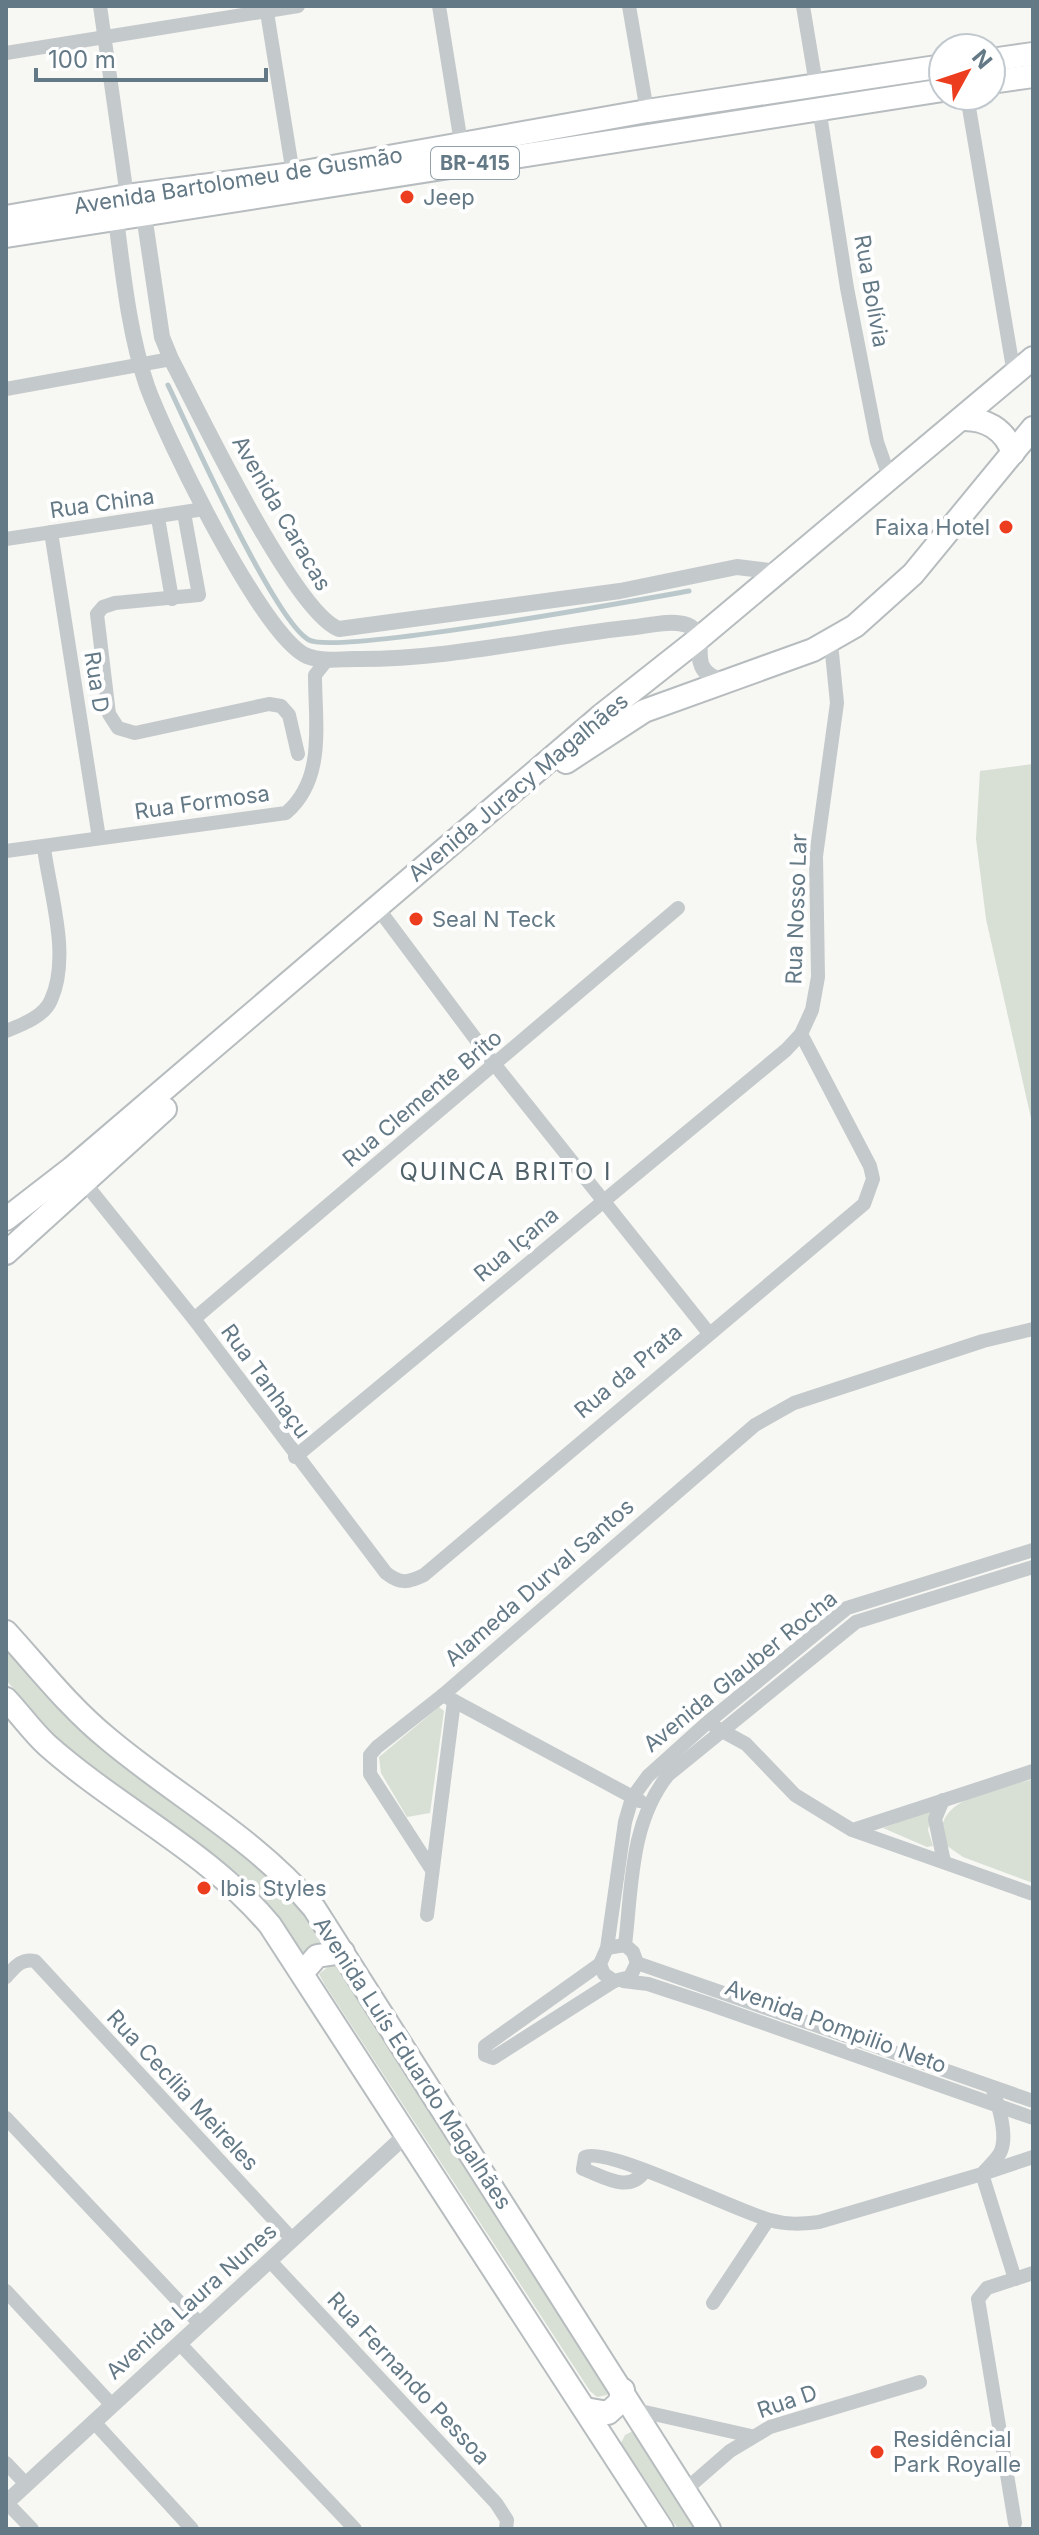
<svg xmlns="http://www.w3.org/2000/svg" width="1039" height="2535" viewBox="0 0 1039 2535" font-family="Inter,sans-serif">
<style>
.green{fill:#d8dfd4}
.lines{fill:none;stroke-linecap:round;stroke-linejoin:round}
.stream{stroke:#bbc8cb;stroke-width:5}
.primary-casing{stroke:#b7bcbf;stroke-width:26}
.minor{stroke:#c4c9cb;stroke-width:14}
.tertiary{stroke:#c4c9cb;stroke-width:16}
.primary{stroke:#fff;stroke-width:22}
.poi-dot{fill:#ec3e1e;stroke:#fff;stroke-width:3}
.labels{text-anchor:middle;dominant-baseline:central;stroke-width:8;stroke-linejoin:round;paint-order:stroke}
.shield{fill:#fff;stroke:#92a1aa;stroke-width:2}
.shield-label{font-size:20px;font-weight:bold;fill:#647986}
.street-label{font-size:22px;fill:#647986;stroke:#fff}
.poi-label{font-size:22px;fill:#647986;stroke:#fff;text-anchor:start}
.neighbourhood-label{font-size:24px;letter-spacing:2px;fill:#52626a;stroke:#fff}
</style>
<rect width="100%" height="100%" fill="#f7f7f3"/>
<g class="green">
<path d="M1033 764V1127L986 919 976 839 980 771Z"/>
<path d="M6 1635 258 1856 331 1942 319 1945 305 1956 261 1895 237 1873 84 1760 59 1740 6 1680Z"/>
<path d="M439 1707 444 1711 430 1813 407 1817 381 1773 379 1757Z"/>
<path d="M1033 1779V1883L963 1857 943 1843C931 1796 1000 1790 1033 1779Z"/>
<path d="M932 1810 928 1830 933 1846 927 1847 883 1828Z"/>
<path d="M334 1962 346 1966 610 2390 607 2395 597 2397 590 2391 325 1985 319 1974Z"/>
<path d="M635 2430 705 2529H678L621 2443 625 2435Z"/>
</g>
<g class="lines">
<path class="stream" d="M168 385C189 429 274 621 309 640 337 655 638 600 689 591"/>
<g class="primary-casing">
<g id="primary">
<path d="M991 60 1033 54"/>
<path d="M991 82 1033 76"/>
<path d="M6 217 127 196 293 174 647 111 943 66"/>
<path d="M6 236 943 90"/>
<path d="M961 419C985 418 1005 429 1013 453"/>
<path d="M566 762 644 711 813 650 855 626 913 574 1033 428"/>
<path d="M6 1219 72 1168 602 715 697 640 1033 358"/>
<path d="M6 1253 165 1109"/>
<path d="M6 1632C39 1668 69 1707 107 1738 177 1797 254 1837 314 1908L709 2529"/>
<path d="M6 1699C20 1714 32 1731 47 1745 119 1809 208 1851 270 1925L662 2529"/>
<path d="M303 1972 317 1956 343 1952"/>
<path d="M585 2409 608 2413 619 2403 623 2390"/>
</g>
</g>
<g class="minor">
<path d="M100 6 127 196"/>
<path d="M266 6 293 174"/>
<path d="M439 6 461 143"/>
<path d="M629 6 647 111"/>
<path d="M803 6 816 84"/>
<path d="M6 53 298 6"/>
<path d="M967 96 1014 374"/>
<path d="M819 108 847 288 877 442 890 479"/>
<path d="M6 389 171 359"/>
<path d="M184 513 199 595 115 603 103 607 97 614 109 714 118 728 135 733 269 704 281 706 289 715 298 754"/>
<path d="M158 518 172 599"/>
<path d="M51 532 99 838"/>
<path d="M6 539 204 509"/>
<path d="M6 851 286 813C326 779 315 723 315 675L327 660"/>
<path d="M377 907 495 1065 708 1332"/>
<path d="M6 1031C21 1025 44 1017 51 1000 71 956 50 894 44 848"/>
<path d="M84 1182 194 1319 386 1573C400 1584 408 1583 424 1575L864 1204 873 1179 870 1166 801 1034 812 1010 818 977 816 856 837 703 831 643"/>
<path d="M194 1319 678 908"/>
<path d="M295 1457 786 1050 801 1034"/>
<path d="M443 1695 640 1801"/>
<path d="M715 1727 746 1744 795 1795 852 1830 1033 1894"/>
<path d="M943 1800 935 1819 944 1862"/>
<path d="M853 1830 1033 1771"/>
<path d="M432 1870 370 1774V1755L377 1747 443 1695 755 1425 794 1403 983 1341 1033 1329"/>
<path d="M427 1915 454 1701"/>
<path d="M625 1945C632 1886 630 1823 668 1775L856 1622 1033 1567"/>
<path d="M607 1948 625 1945 633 1952 637 1963 630 1977 614 1981 604 1974 600 1964 607 1948 625 1822 632 1798 648 1776 708 1722 847 1608 1033 1550"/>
<path d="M637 1963 1033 2101"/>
<path d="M600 1964 485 2046V2055L493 2058 614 1981"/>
<path d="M6 1977C15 1967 21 1958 35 1961L292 2239"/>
<path d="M623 1981 648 1984 709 2004 1033 2118"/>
<path d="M6 2118 200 2324"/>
<path d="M645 2171C629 2194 605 2177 583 2169L585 2157C607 2146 738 2212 770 2220 787 2225 802 2224 819 2222L982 2174C988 2167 996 2160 1000 2153 1009 2136 998 2104 992 2087"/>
<path d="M270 2261 496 2503 507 2520 506 2529"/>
<path d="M1015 2279 982 2174 1033 2157"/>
<path d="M6 2291 111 2404"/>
<path d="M713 2303 768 2220"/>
<path d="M179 2343 355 2529"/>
<path d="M636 2410 751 2436"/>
<path d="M94 2422 192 2529"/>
<path d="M6 2463 26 2484"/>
<path d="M684 2491 730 2451 770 2427 920 2382"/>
<path d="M7 2503 32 2529"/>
<path d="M1015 2523 978 2299 987 2288 1033 2273"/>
</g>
<g class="tertiary">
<path d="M144 215 162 337 171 359C198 410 294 613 339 629L620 591 737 567 778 572"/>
<path d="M116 219C123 273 129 334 147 386 165 436 263 638 307 656 322 662 339 659 355 659 446 660 536 638 626 628 644 627 670 619 687 625 692 627 697 632 700 637 699 660 697 674 724 681"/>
<path d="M6 2503 407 2134"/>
</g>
<use href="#primary" class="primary"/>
</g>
<g class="poi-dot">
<circle cx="407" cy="197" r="8"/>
<circle cx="1006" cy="527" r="8"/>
<circle cx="416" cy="919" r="8"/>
<circle cx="204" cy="1888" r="8"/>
<circle cx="877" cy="2452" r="8"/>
</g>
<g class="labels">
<rect class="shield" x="431" y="147" width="88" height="32" rx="6"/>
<g class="shield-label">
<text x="475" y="163">BR-415</text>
</g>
<g class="street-label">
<text transform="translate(238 180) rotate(-9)">Avenida Bartolomeu de Gusmão</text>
<text transform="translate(872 291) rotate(80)">Rua Bolívia</text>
<text transform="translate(102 503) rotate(-8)">Rua China</text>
<text transform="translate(282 513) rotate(60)">Avenida Caracas</text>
<text transform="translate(97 682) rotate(81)">Rua D</text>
<text transform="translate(518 787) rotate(-40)">Avenida Juracy Magalhães</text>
<text transform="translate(202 802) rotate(-8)">Rua Formosa</text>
<text transform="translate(796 909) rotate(-88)">Rua Nosso Lar</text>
<text transform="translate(422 1098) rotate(-40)">Rua Clemente Brito</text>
<text transform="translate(516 1244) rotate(-40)">Rua Içana</text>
<text transform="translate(628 1371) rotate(-40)">Rua da Prata</text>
<text transform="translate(266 1381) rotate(54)">Rua Tanhaçu</text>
<text transform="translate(539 1582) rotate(-41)">Alameda Durval Santos</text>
<text transform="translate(740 1671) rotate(-39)">Avenida Glauber Rocha</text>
<text transform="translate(836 2026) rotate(20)">Avenida Pompilio Neto</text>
<text transform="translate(413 2063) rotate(57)">Avenida Luís Eduardo Magalhães</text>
<text transform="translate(183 2090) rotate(47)">Rua Cecília Meireles</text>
<text transform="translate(191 2301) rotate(-42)">Avenida Laura Nunes</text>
<text transform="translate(409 2378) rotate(47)">Rua Fernando Pessoa</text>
<text transform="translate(787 2401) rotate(-19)">Rua D</text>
</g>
<g class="poi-label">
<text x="423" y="197">Jeep</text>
<text x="990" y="527" text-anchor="end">Faixa Hotel</text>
<text x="432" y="919">Seal N Teck</text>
<text x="220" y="1888">Ibis Styles</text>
<text x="893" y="2439">Residêncial<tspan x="893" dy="25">Park Royalle</tspan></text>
</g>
<g class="neighbourhood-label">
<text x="506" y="1171">QUINCA BRITO I</text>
</g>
</g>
<rect width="1039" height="2535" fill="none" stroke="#647986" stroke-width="16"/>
<g transform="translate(967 72) rotate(50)"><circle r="38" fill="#ffffff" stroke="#c1c9cf" stroke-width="2"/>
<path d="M0-6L14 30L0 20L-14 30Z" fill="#ec3e1e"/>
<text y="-12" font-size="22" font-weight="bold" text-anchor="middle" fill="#647986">N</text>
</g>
<path d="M36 68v12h230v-12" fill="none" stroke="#647986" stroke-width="4"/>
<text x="48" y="68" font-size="24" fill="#647986" stroke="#ffffff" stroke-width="6" paint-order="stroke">100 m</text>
</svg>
